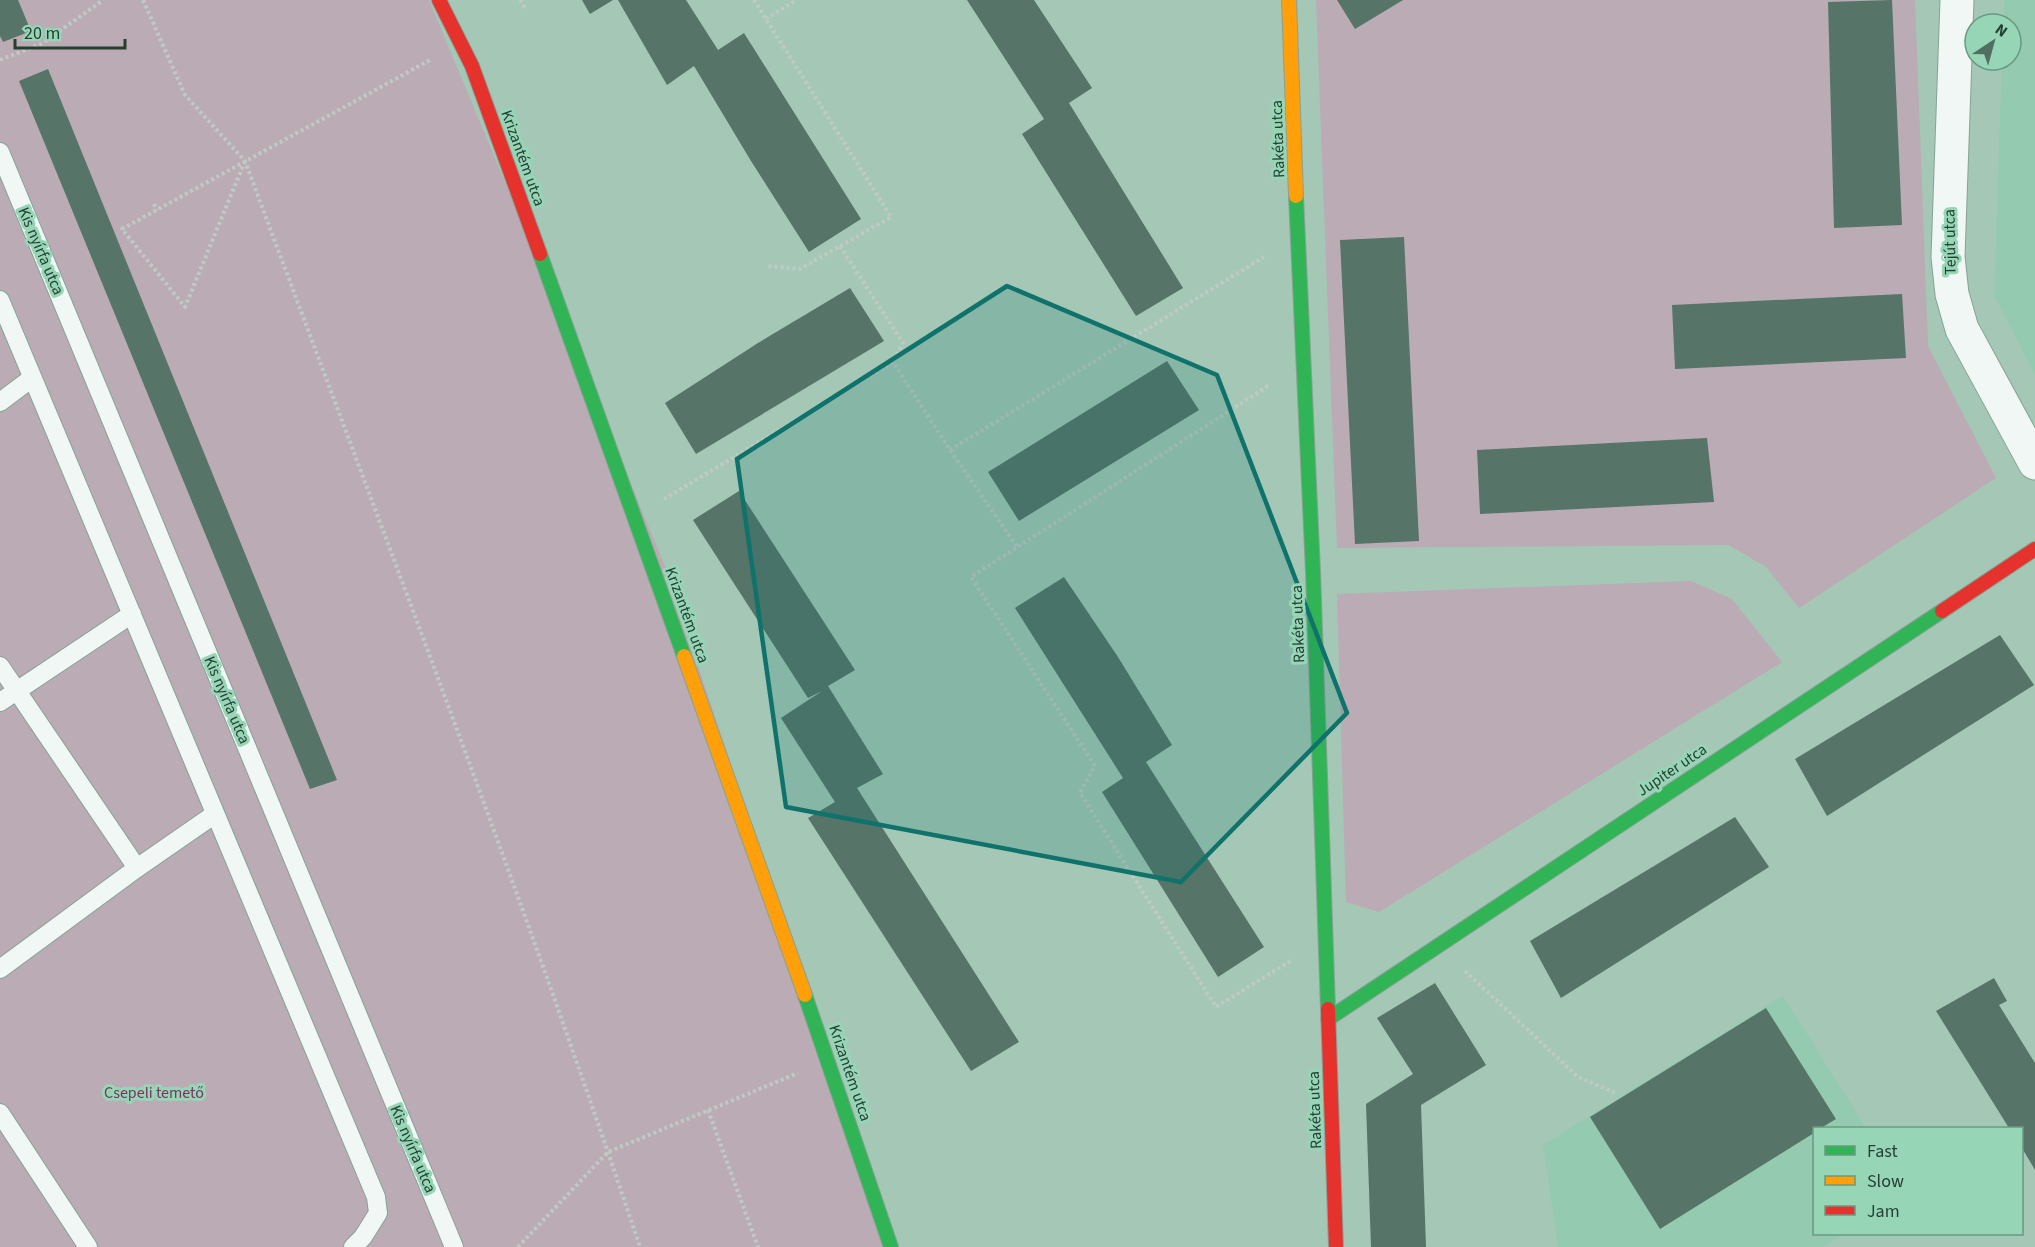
<svg xmlns="http://www.w3.org/2000/svg" width="2035" height="1247" viewBox="0 0 2035 1247" font-family="'Source Sans 3',sans-serif">
<style>
.built{fill:#94cbb0}
.green{fill:#baabb5}
.building{fill:#567468}
.lines{fill:none;stroke-linecap:round;stroke-linejoin:round}
.lane-casing{stroke:#87a296;stroke-width:20}
.street-casing{stroke:#87a296;stroke-width:35}
.fast-casing{stroke:#87a296;stroke-width:16}
.slow-casing{stroke:#87a296;stroke-width:16}
.jam-casing{stroke:#87a296;stroke-width:16}
.path{stroke:#c0cac5;stroke-width:4;stroke-dasharray:3 3;stroke-linecap:butt}
.lane{stroke:#f1f7f4;stroke-width:18}
.street{stroke:#f1f7f4;stroke-width:33}
.fast{stroke:#30b455;stroke-width:14}
.slow{stroke:#ff9f0a;stroke-width:14}
.jam{stroke:#e5322d;stroke-width:14}
.marked{fill:#10736b;fill-opacity:0.2;stroke:#10736b;stroke-width:4.5;stroke-linejoin:round}
.labels{text-anchor:middle;dominant-baseline:central;stroke-width:6;stroke-linejoin:round;paint-order:stroke}
.street-label{font-size:16px;fill:#253f33;stroke:#96d5b6}
.park-label{font-size:16px;fill:#7b3362;stroke:#96d5b6}
</style>
<rect width="100%" height="100%" fill="#a4c7b6"/>
<g class="built">
<path d="M2004 0H2035V375L1994 295 2002 60H2011V24H2003Z"/>
<path d="M1783 996 1866 1128H1814V1234H1845L1823 1247H1558L1543 1145Z"/>
</g>
<g class="green">
<path d="M0 0H429L667 571 890 1247H0Z"/>
<path d="M1316 0H1915L1928 346 1996 478 1799 608 1766 567 1729 545 1337 548Z"/>
<path d="M1691 581 1732 599 1782 662 1379 912 1346 902 1337 594Z"/>
</g>
<g class="building">
<path d="M0 0H18L31 31 3 42 0 36Z"/>
<path d="M582 0H613L590 14Z"/>
<path d="M618 0H686L718 50 744 33 861 219 809 252 751 161 694 66 667 85Z"/>
<path d="M967 0H1034L1092 88 1069 103 1183 288 1136 316 1022 134 1044 119Z"/>
<path d="M1337 0H1403L1355 29Z"/>
<path d="M1892 0 1902 225 1834 228 1828 2Z"/>
<path d="M48 69 337 780 310 789 19 81Z"/>
<path d="M1404 237 1419 541 1355 544 1340 240Z"/>
<path d="M850 288 884 341 696 454 665 403 758 343Z"/>
<path d="M1902 294 1906 358 1675 369 1672 305Z"/>
<path d="M1167 361 1199 410 1019 521 988 472Z"/>
<path d="M1707 438 1714 502 1480 514 1477 450Z"/>
<path d="M739 491 855 670 828 686 883 774 857 788 1019 1042 971 1071 808 818 835 802 781 718 822 691 808 698 693 520Z"/>
<path d="M1064 577 1118 657 1172 745 1146 762 1264 947 1218 977 1102 792 1123 778 1015 608Z"/>
<path d="M2000 635 2034 685 1827 816 1795 759Z"/>
<path d="M1735 817 1769 867 1561 998 1530 941Z"/>
<path d="M1994 978 2007 1001 1999 1005 2035 1063V1170L2022 1148V1128H2009L1936 1011Z"/>
<path d="M1435 983 1486 1065 1421 1105 1426 1247H1371L1366 1104 1413 1074 1377 1018Z"/>
<path d="M1766 1008 1836 1119 1821 1128H1815L1814 1133 1660 1229 1590 1117Z"/>
</g>
<g class="lines">
<g class="lane-casing">
<g id="lane">
<path d="M0 152 454 1247"/>
<path d="M0 300 376 1197 378 1213 363 1237 353 1247"/>
<path d="M0 402 32 378"/>
<path d="M0 666 137 868"/>
<path d="M0 702 132 614"/>
<path d="M0 969 137 868 215 814"/>
<path d="M0 1113 88 1247"/>
</g>
</g>
<g class="street-casing">
<path id="street" d="M1957 0 1948 257 1952 294 1962 329 2035 463"/>
</g>
<g class="fast-casing">
<g id="fast">
<path d="M1296 196 1313 572 1328 1009"/>
<path d="M540 254 684 656"/>
<path d="M805 995 891 1247"/>
<path d="M1328 1019 1942 611"/>
</g>
</g>
<g class="slow-casing">
<g id="slow">
<path d="M1289 0 1296 196"/>
<path d="M684 656 805 995"/>
</g>
</g>
<g class="jam-casing">
<g id="jam">
<path d="M439 0 472 66 540 254"/>
<path d="M1942 611 2035 549"/>
<path d="M1328 1009 1336 1247"/>
</g>
</g>
<g class="path">
<path d="M143 0 185 95 245 161C379 522 518 882 640 1247"/>
<path d="M520 0 525 8"/>
<path d="M754 0 891 217 800 269 767 266"/>
<path d="M766 19 796 0"/>
<path d="M0 60 43 43 103 0"/>
<path d="M245 161 185 307 122 229 430 60"/>
<path d="M154 204 157 210"/>
<path d="M840 246 903 343 893 362"/>
<path d="M1268 386 971 577 1095 766 1080 793 1216 1007 1292 960"/>
<path d="M950 450 1264 257"/>
<path d="M664 499 893 362 950 450 1018 548"/>
<path d="M1465 971 1578 1077 1616 1093"/>
<path d="M708 1110 758 1247"/>
<path d="M518 1247 608 1152 798 1073"/>
</g>
<use href="#lane" class="lane"/>
<use href="#street" class="street"/>
<use href="#fast" class="fast"/>
<use href="#slow" class="slow"/>
<use href="#jam" class="jam"/>
</g>
<path class="marked" d="M1007 286 1217 375 1347 713 1181 882 786 807 737 459Z"/>
<g class="labels">
<g class="street-label">
<text transform="translate(1278 139) rotate(-92)">Rakéta utca</text>
<text transform="translate(523 158) rotate(70)">Krizantém utca</text>
<text transform="translate(1950 242) rotate(-91)">Tejút utca</text>
<text transform="translate(41 251) rotate(67)">Kis nyírfa utca</text>
<text transform="translate(687 615) rotate(70)">Krizantém utca</text>
<text transform="translate(1298 624) rotate(-92)">Rakéta utca</text>
<text transform="translate(227 700) rotate(67)">Kis nyírfa utca</text>
<text transform="translate(1672 770) rotate(-34)">Jupiter utca</text>
<text transform="translate(850 1073) rotate(71)">Krizantém utca</text>
<text transform="translate(1315 1110) rotate(-92)">Rakéta utca</text>
<text transform="translate(413 1149) rotate(67)">Kis nyírfa utca</text>
</g>
<g class="park-label">
<text x="154" y="1093">Csepeli temető</text>
</g>
</g>
<rect x="1813" y="1127" width="210" height="108" fill="#96d5b6" stroke="#699982" stroke-width="1.5"/>
<rect x="1825" y="1146" width="30" height="9" fill="#30b455" stroke="#699982" stroke-width="1.5"/>
<text x="1867" y="1157" font-size="18" fill="#253f33">Fast</text>
<rect x="1825" y="1176" width="30" height="9" fill="#ff9f0a" stroke="#699982" stroke-width="1.5"/>
<text x="1867" y="1187" font-size="18" fill="#253f33">Slow</text>
<rect x="1825" y="1206" width="30" height="9" fill="#e5322d" stroke="#699982" stroke-width="1.5"/>
<text x="1867" y="1217" font-size="18" fill="#253f33">Jam</text>
<g transform="translate(1993 42) rotate(36)"><circle r="28" fill="#96d5b6" stroke="#699982" stroke-width="1.5"/>
<path d="M0-4.5L10 22L0 15L-10 22Z" fill="#516f61"/>
<text y="-9" font-size="16" font-weight="bold" text-anchor="middle" fill="#253f33">N</text>
</g>
<path d="M15 39v9h110v-9" fill="none" stroke="#253f33" stroke-width="3"/>
<text x="24" y="39" font-size="18" fill="#253f33" stroke="#96d5b6" stroke-width="4.5" paint-order="stroke">20 m</text>
</svg>
